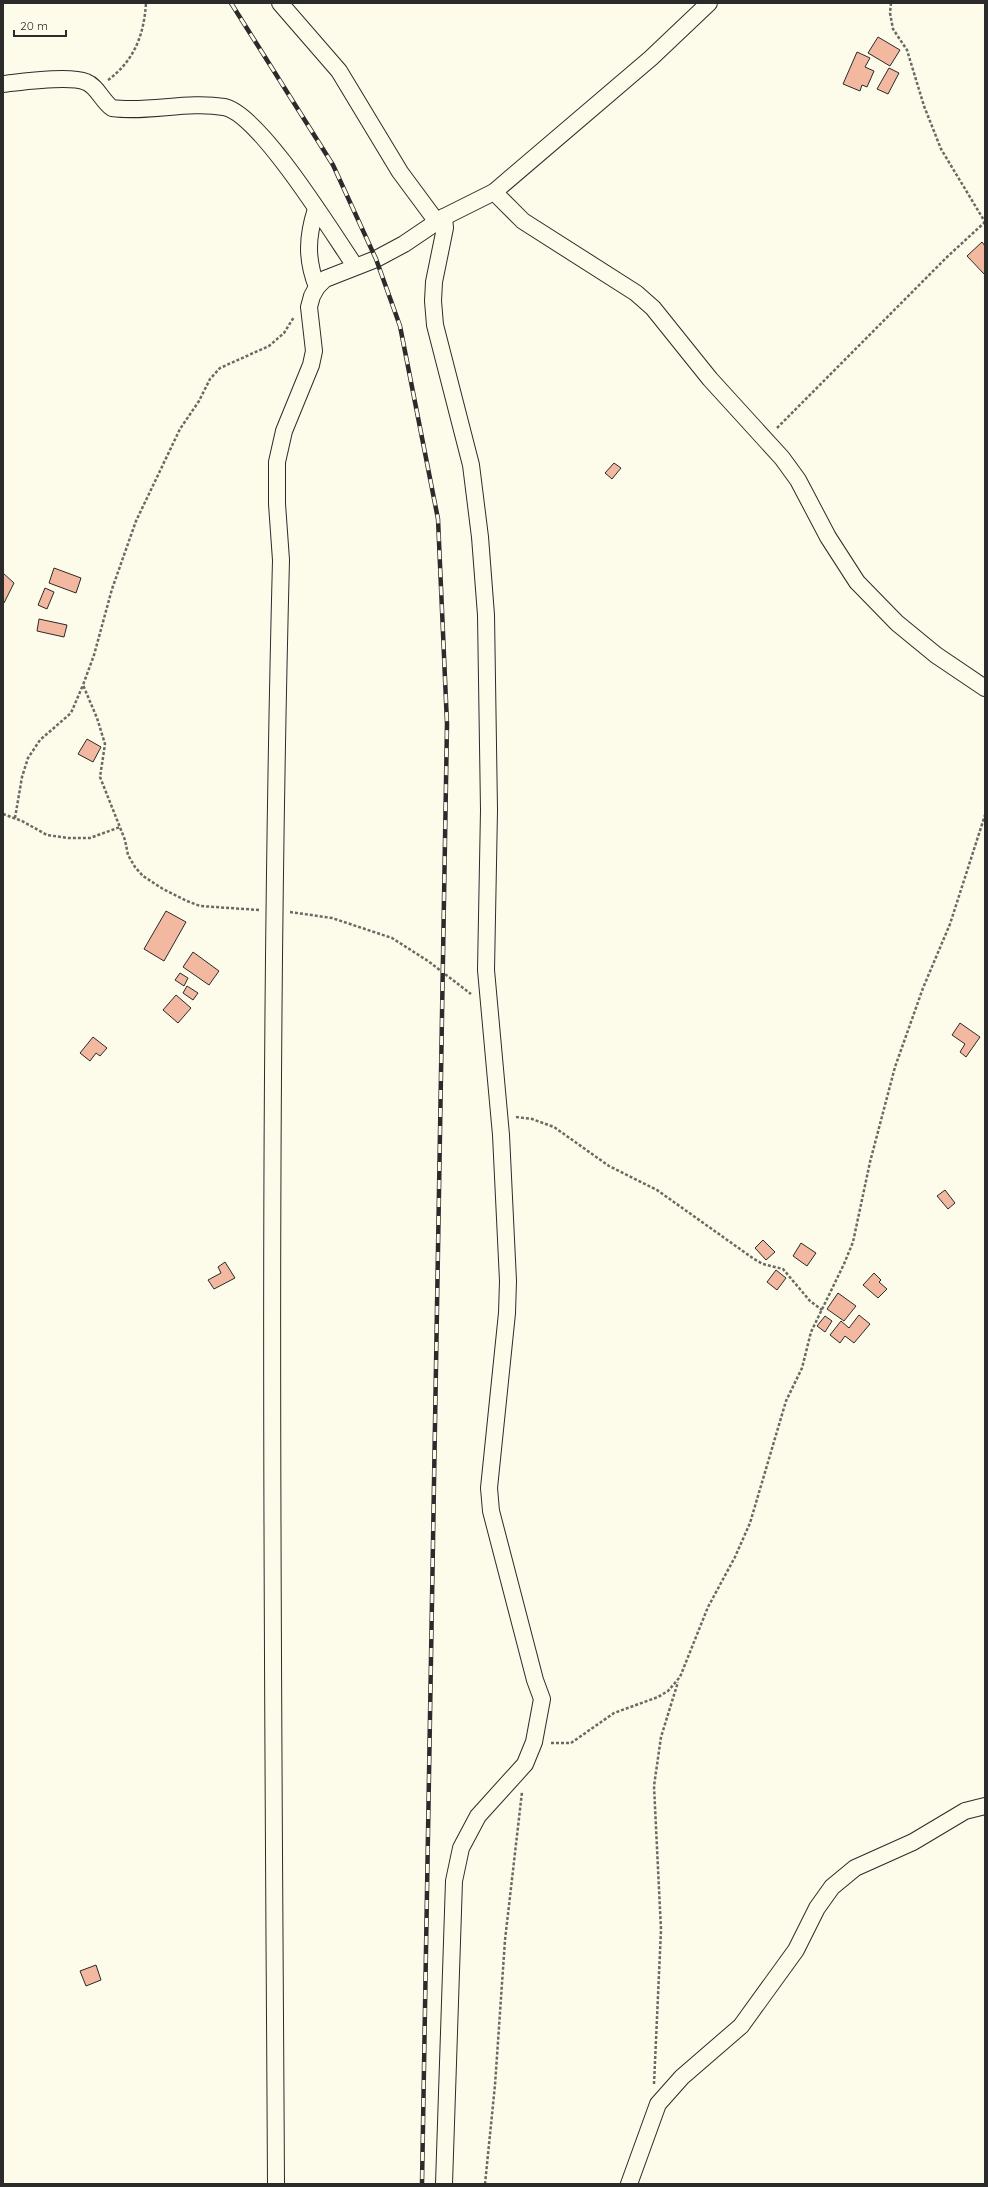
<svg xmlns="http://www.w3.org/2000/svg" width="988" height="2187" viewBox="0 0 988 2187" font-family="Quicksand,sans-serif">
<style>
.building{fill:#f2b8a0;stroke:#2b2b2b}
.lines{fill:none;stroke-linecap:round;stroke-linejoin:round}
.minor-casing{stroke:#2b2b2b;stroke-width:18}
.path{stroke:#6a6964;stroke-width:2.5;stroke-dasharray:3 2;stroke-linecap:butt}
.minor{stroke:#fdfbea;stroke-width:16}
.rail-casing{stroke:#2b2b2b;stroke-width:4.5}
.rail{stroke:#fdfbea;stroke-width:3;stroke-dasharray:9;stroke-linecap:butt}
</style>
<rect width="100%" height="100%" fill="#fdfbea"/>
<g class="building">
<path d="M878 37 900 50 890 66 868 53Z"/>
<path d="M857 52 870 58 865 67 874 71 867 87 862 85 860 91 843 84Z"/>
<path d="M889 68 899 73 888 94 877 89Z"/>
<path d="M982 242 985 246V275L967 256Z"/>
<path d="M614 463 621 468 612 479 605 473Z"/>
<path d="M54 568 81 578 76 593 49 583Z"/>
<path d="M3 573 14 583 4 603 3 602Z"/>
<path d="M45 588 54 592 47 609 38 605Z"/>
<path d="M39 619 67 625 64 637 37 631Z"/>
<path d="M87 739 101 747 93 762 78 754Z"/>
<path d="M166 911 186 922 164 961 144 949Z"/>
<path d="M193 952 219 971 209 985 183 967Z"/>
<path d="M180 973 188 978 184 986 175 980Z"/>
<path d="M187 986 198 993 193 1000 183 993Z"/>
<path d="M176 995 191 1008 178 1023 163 1010Z"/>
<path d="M960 1023 980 1037 966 1057 960 1052 965 1044 952 1035Z"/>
<path d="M93 1037 107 1048 100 1056 96 1053 90 1061 80 1053Z"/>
<path d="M945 1190 955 1203 948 1209 937 1196Z"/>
<path d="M763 1240 775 1252 766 1260 755 1248Z"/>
<path d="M801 1243 816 1253 807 1266 793 1256Z"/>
<path d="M225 1262 235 1278 214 1289 208 1280 221 1273 218 1267Z"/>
<path d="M776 1270 786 1278 777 1290 767 1282Z"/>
<path d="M874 1273 881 1280 879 1282 887 1289 878 1298 863 1285Z"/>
<path d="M838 1293 856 1306 844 1321 827 1309Z"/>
<path d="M859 1315 870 1324 854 1343 845 1336 840 1343 830 1335 841 1321 849 1328Z"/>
<path d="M825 1316 832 1321 825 1332 817 1326Z"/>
<path d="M96 1965 101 1980 86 1986 80 1971Z"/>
</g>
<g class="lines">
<g class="minor-casing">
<g id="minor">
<path d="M280 3 339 71 400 172 437 222"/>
<path d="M3 84C22 82 69 75 86 82 97 86 102 101 112 108 148 113 187 101 224 107 259 113 333 234 355 266"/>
<path d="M494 192 523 221 636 293 653 308 710 379 782 458 798 480 828 537 857 582 897 623 936 655 985 688"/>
<path d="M316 209C307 237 306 259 317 287"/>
<path d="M276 2184C273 1643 267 1101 281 560L277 504V462L284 431 311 365 314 351 309 307 312 296 317 287 325 279 376 259 404 244 444 217 494 192 651 58 709 3"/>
<path d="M444 2184 454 1881 461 1848 478 1816 525 1764 534 1742 542 1699 535 1680 491 1511 489 1488 507 1313 508 1281 501 1135 486 970 489 810 486 615 480 537 471 465 435 325 433 301 434 282 445 228 444 217"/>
<path d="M629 2184 658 2104 682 2077 741 2026 796 1950 817 1908 832 1887 855 1868 913 1842 965 1811 985 1806"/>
</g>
</g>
<g class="path">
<path d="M891 3 890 13 893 29 907 50 924 106 941 149 985 222"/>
<path d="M108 80C134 61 144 35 146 3"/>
<path d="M777 428 947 257 985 222"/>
<path d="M3 814 22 821 47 835 68 838H90L120 827"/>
<path d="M15 818 22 777 28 758 40 740 71 713 83 685"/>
<path d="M259 910 200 906 187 901 163 889 143 876 135 867 128 855 125 840 100 777 105 744 97 718 83 685 94 655 112 589 136 521 180 429 199 401 210 379 220 368 269 346 284 333 294 317"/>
<path d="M290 912 332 918 392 938 428 961 471 994"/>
<path d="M516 1117 532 1119 554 1127 609 1166 657 1190 754 1259 763 1264 783 1269 810 1301 822 1310"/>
<path d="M551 1743H571L614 1713 658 1697 668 1691 680 1677 708 1607 735 1557 750 1523 786 1401 802 1368 811 1332 844 1264 853 1242 870 1162 895 1067 923 988 950 924 985 815"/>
<path d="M654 2084 661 1930 654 1786 661 1737 678 1682"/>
<path d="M485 2184 495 2085 505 1940 522 1792"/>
</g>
<use href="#minor" class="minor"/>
<g class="rail-casing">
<path id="rail" d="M231 3 333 165 376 259 400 326 438 519 447 724 422 2184"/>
</g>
<use href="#rail" class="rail"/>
</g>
<rect width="988" height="2187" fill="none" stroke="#2b2b2b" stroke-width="8"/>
<path d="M14 30v6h52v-6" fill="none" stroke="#2b2b2b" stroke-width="2"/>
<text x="20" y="30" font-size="12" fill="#2b2b2b" stroke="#fdfbea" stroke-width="3" paint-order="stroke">20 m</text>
</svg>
